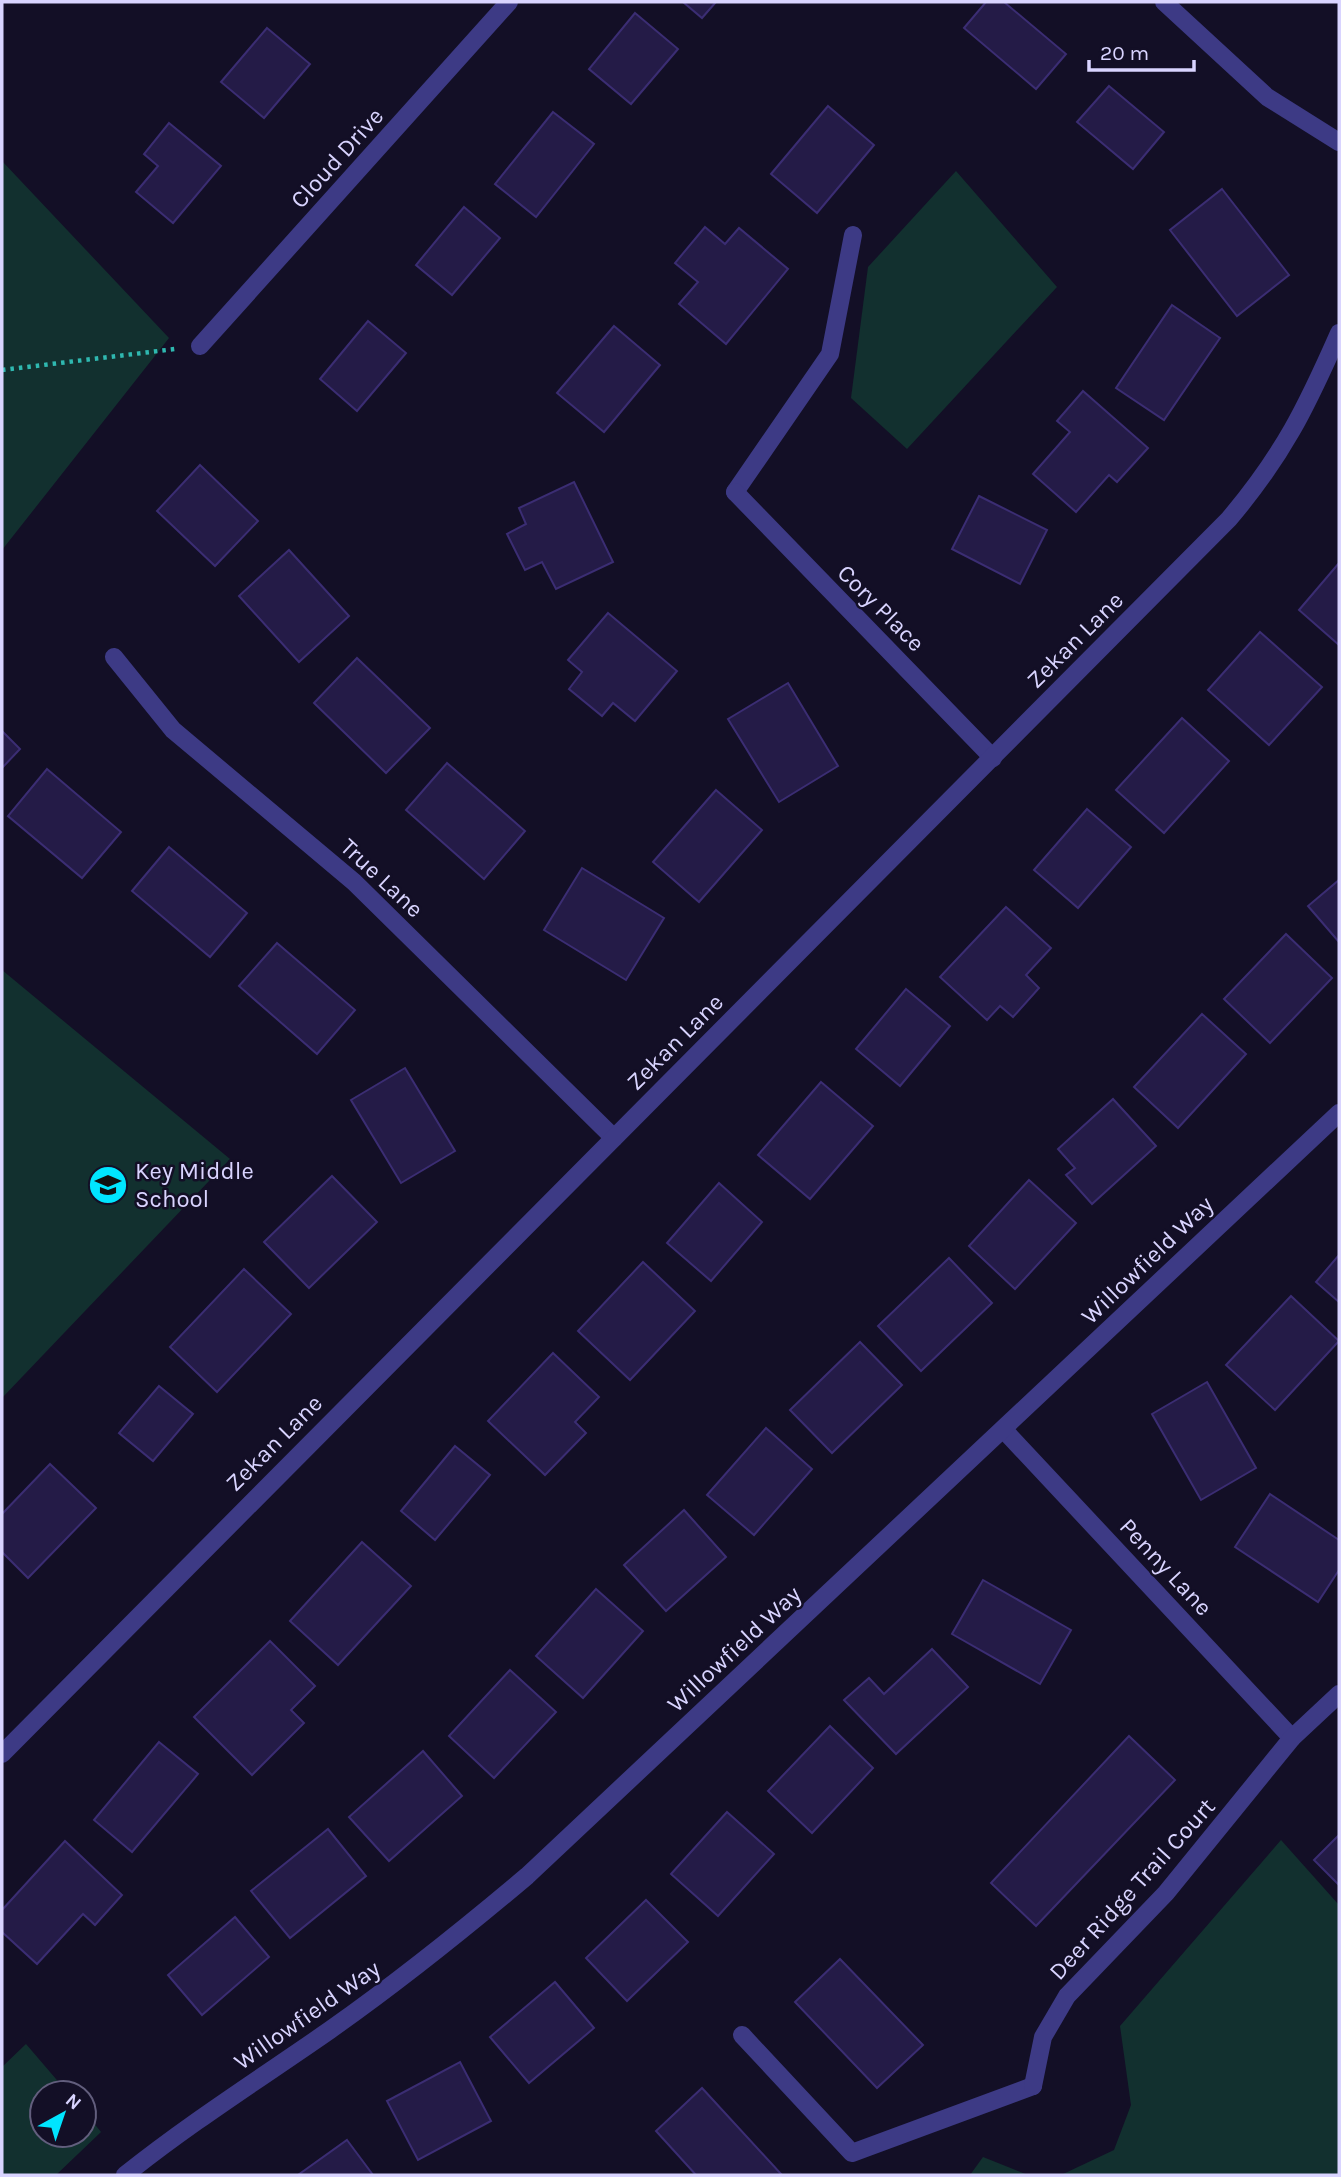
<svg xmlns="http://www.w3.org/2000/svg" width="1341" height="2177" viewBox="0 0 1341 2177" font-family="Karla,sans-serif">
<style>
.green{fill:#12302f}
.building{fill:#241b47;stroke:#3b2d73;stroke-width:2}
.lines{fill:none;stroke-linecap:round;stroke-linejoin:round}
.path{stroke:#2fb8b0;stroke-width:4.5;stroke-dasharray:3.5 5;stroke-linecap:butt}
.lane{stroke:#3d3a85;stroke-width:18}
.street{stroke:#3d3a85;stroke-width:18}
.labels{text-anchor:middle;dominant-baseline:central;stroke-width:5;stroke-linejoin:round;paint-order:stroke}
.street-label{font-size:24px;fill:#d9d4ff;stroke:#130f26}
.poi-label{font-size:24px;fill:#d9d4ff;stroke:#130f26;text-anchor:start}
</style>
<rect width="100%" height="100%" fill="#130f26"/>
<g class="green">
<path d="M2 161 169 338 2 550Z"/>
<path d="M956 171 1057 287 907 449 851 398 868 267Z"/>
<path d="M2 970 230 1159 2 1398Z"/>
<path d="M1281 1840 1339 1905V2175H1061L1114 2150 1131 2105 1120 2026Z"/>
<path d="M26 2044 68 2093H42V2135H84V2111L101 2132 56 2175H2V2067Z"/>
<path d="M983 2157 1028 2175H970Z"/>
</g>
<g class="building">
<path d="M683 2H716L702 18Z"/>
<path d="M986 2H1004L1066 54 1036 89 964 28Z"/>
<path d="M635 13 678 49 631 104 589 69Z"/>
<path d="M267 28 310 64 264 118 221 82Z"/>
<path d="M1109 86 1164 132 1133 169 1077 122Z"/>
<path d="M828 106 874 145 817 213 771 174Z"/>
<path d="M553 112 594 144 536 217 495 184Z"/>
<path d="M169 123 221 166 173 223 136 192 158 166 144 154Z"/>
<path d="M1222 189 1289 275 1237 316 1170 230Z"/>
<path d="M464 207 500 238 452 295 416 265Z"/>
<path d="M705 227 725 244 739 228 788 269 726 344 679 304 698 282 675 263Z"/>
<path d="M1172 305 1220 338 1164 420 1116 388Z"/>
<path d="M368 321 406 353 357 411 320 379Z"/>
<path d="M614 326 660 365 604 432 557 393Z"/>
<path d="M1083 391 1148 448 1117 482 1109 475 1076 512 1033 474 1070 432 1057 421Z"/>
<path d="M200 465 258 521 215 566 157 511Z"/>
<path d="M574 482 613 562 556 589 542 562 525 570 507 534 526 524 519 508Z"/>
<path d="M979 496 1047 530 1020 584 952 549Z"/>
<path d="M289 550 349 616 299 662 239 596Z"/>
<path d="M1339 563V645L1299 610Z"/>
<path d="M608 613 677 671 635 721 613 703 602 716 569 689 582 672 568 660Z"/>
<path d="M1260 632 1322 687 1269 745 1208 690Z"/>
<path d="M357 658 430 728 386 773 314 703Z"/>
<path d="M788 683 838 766 779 802 728 719Z"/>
<path d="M1182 718 1229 761 1164 833 1116 790Z"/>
<path d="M2 731 20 749 2 768Z"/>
<path d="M447 763 525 831 484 879 406 810Z"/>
<path d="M47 769 121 832 82 878 8 816Z"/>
<path d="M716 790 762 830 699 902 653 862Z"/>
<path d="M1087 809 1131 847 1078 908 1034 870Z"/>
<path d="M169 847 247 913 210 957 132 891Z"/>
<path d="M582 868 664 918 626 980 544 930Z"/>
<path d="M1339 880V942L1308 906Z"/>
<path d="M1006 907 1051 948 1026 975 1039 988 1013 1017 1000 1006 987 1020 940 977Z"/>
<path d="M1286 934 1332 978 1270 1043 1224 999Z"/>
<path d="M277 943 355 1010 317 1054 239 986Z"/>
<path d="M906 989 950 1026 900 1086 856 1049Z"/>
<path d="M1202 1014 1246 1054 1178 1128 1134 1087Z"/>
<path d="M405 1068 455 1151 401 1183 351 1100Z"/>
<path d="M821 1082 873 1126 810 1199 758 1155Z"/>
<path d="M1113 1099 1156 1146 1092 1204 1066 1175 1075 1168 1058 1149Z"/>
<path d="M332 1176 377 1222 309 1288 264 1242Z"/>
<path d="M1029 1180 1076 1223 1015 1289 969 1246Z"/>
<path d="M719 1183 762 1222 711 1281 667 1243Z"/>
<path d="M1339 1255V1302L1316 1282Z"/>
<path d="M949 1258 992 1303 921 1371 878 1326Z"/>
<path d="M643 1262 695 1311 630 1380 578 1331Z"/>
<path d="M244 1269 291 1314 217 1392 170 1347Z"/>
<path d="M1291 1296 1339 1341 1275 1410 1226 1365Z"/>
<path d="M860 1342 902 1385 832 1453 790 1410Z"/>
<path d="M553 1353 599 1397 575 1422 586 1433 545 1475 488 1421Z"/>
<path d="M1207 1382 1256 1468 1201 1500 1152 1414Z"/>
<path d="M159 1386 193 1414 153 1461 119 1433Z"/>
<path d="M766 1428 812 1469 754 1535 707 1495Z"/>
<path d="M455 1446 490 1475 435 1540 401 1511Z"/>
<path d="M50 1464 96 1508 28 1578 2 1552V1514Z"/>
<path d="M1270 1494 1339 1540V1570L1318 1602 1235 1547Z"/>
<path d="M684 1510 726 1557 666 1611 624 1565Z"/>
<path d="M362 1542 411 1586 338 1665 290 1621Z"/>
<path d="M983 1580 1071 1630 1040 1684 952 1634Z"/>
<path d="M596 1589 643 1631 583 1698 536 1656Z"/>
<path d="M270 1641 315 1686 291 1710 304 1723 252 1775 194 1717Z"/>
<path d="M932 1649 968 1687 896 1754 844 1700 869 1678 884 1694Z"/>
<path d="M510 1670 556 1712 494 1778 449 1736Z"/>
<path d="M830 1726 873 1768 812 1833 768 1791Z"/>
<path d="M1129 1736 1175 1780 1036 1926 991 1883Z"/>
<path d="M159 1742 198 1774 132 1852 94 1820Z"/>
<path d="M423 1751 462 1796 389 1861 349 1817Z"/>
<path d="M727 1812 774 1854 718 1916 671 1874Z"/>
<path d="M328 1829 366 1876 290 1938 251 1891Z"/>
<path d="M1339 1835V1885L1314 1860Z"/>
<path d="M65 1841 122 1895 95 1925 83 1914 37 1964 2 1932V1910Z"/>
<path d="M646 1900 688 1942 627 2001 586 1958Z"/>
<path d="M235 1917 269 1957 202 2015 168 1975Z"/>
<path d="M840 1959 923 2045 877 2088 795 2002Z"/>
<path d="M555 1982 594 2028 529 2083 490 2037Z"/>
<path d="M460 2062 491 2121 418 2160 387 2101Z"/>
<path d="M702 2088 782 2175H696L656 2131Z"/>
<path d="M347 2140 373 2175H298Z"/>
</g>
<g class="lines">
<path class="path" d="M2 370 175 349"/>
<g class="lane">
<path d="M735 492 830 354 853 235"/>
<path d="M742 2035 852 2153 1033 2086"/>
</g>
<g class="street">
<path d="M1164 2 1267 97 1339 142"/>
<path d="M200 346 509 2"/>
<path d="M735 492 993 758"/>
<path d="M114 657 173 730 354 882 614 1138"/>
<path d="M1004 1430 1292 1738"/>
<path d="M2 1754 1229 519C1283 455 1306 408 1339 333"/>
<path d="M1033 2086 1043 2037 1067 1996 1166 1893 1292 1738 1339 1694"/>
<path d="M125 2175C190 2123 261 2078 330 2030 398 1982 463 1930 527 1876L1339 1113"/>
</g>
</g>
<defs>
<g id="school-disc" transform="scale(2.0125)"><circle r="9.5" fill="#00e5ff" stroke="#130f26"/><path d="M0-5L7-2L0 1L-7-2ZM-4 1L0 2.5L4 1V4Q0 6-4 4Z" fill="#111"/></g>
</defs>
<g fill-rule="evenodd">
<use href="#school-disc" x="108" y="1185"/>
</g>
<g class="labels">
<g class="street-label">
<text transform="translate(337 158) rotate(-48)">Cloud Drive</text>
<text transform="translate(881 608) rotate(45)">Cory Place</text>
<text transform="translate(1075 640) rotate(-45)">Zekan Lane</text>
<text transform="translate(382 878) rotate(43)">True Lane</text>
<text transform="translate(675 1042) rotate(-45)">Zekan Lane</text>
<text transform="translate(1147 1260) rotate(-44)">Willowfield Way</text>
<text transform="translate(274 1443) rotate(-45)">Zekan Lane</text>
<text transform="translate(1166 1567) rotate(47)">Penny Lane</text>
<text transform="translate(734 1649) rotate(-43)">Willowfield Way</text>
<text transform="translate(1132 1889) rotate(-48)">Deer Ridge Trail Court</text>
<text transform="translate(307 2015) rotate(-35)">Willowfield Way</text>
</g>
<g class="poi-label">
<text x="135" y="1171">Key Middle<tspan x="135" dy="28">School</tspan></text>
</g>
</g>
<rect width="1341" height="2177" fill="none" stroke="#d9d4ff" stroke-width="7"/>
<g transform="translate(63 2114) rotate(40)"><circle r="33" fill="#130f26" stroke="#625e7d" stroke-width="2"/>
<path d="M0-5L12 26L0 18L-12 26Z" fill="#00e5ff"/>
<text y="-10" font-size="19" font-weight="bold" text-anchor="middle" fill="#d9d4ff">N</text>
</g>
<path d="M1089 60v10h105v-10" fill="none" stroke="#d9d4ff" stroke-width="3.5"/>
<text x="1100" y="60" font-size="21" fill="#d9d4ff" stroke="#130f26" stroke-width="5" paint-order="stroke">20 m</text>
</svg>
